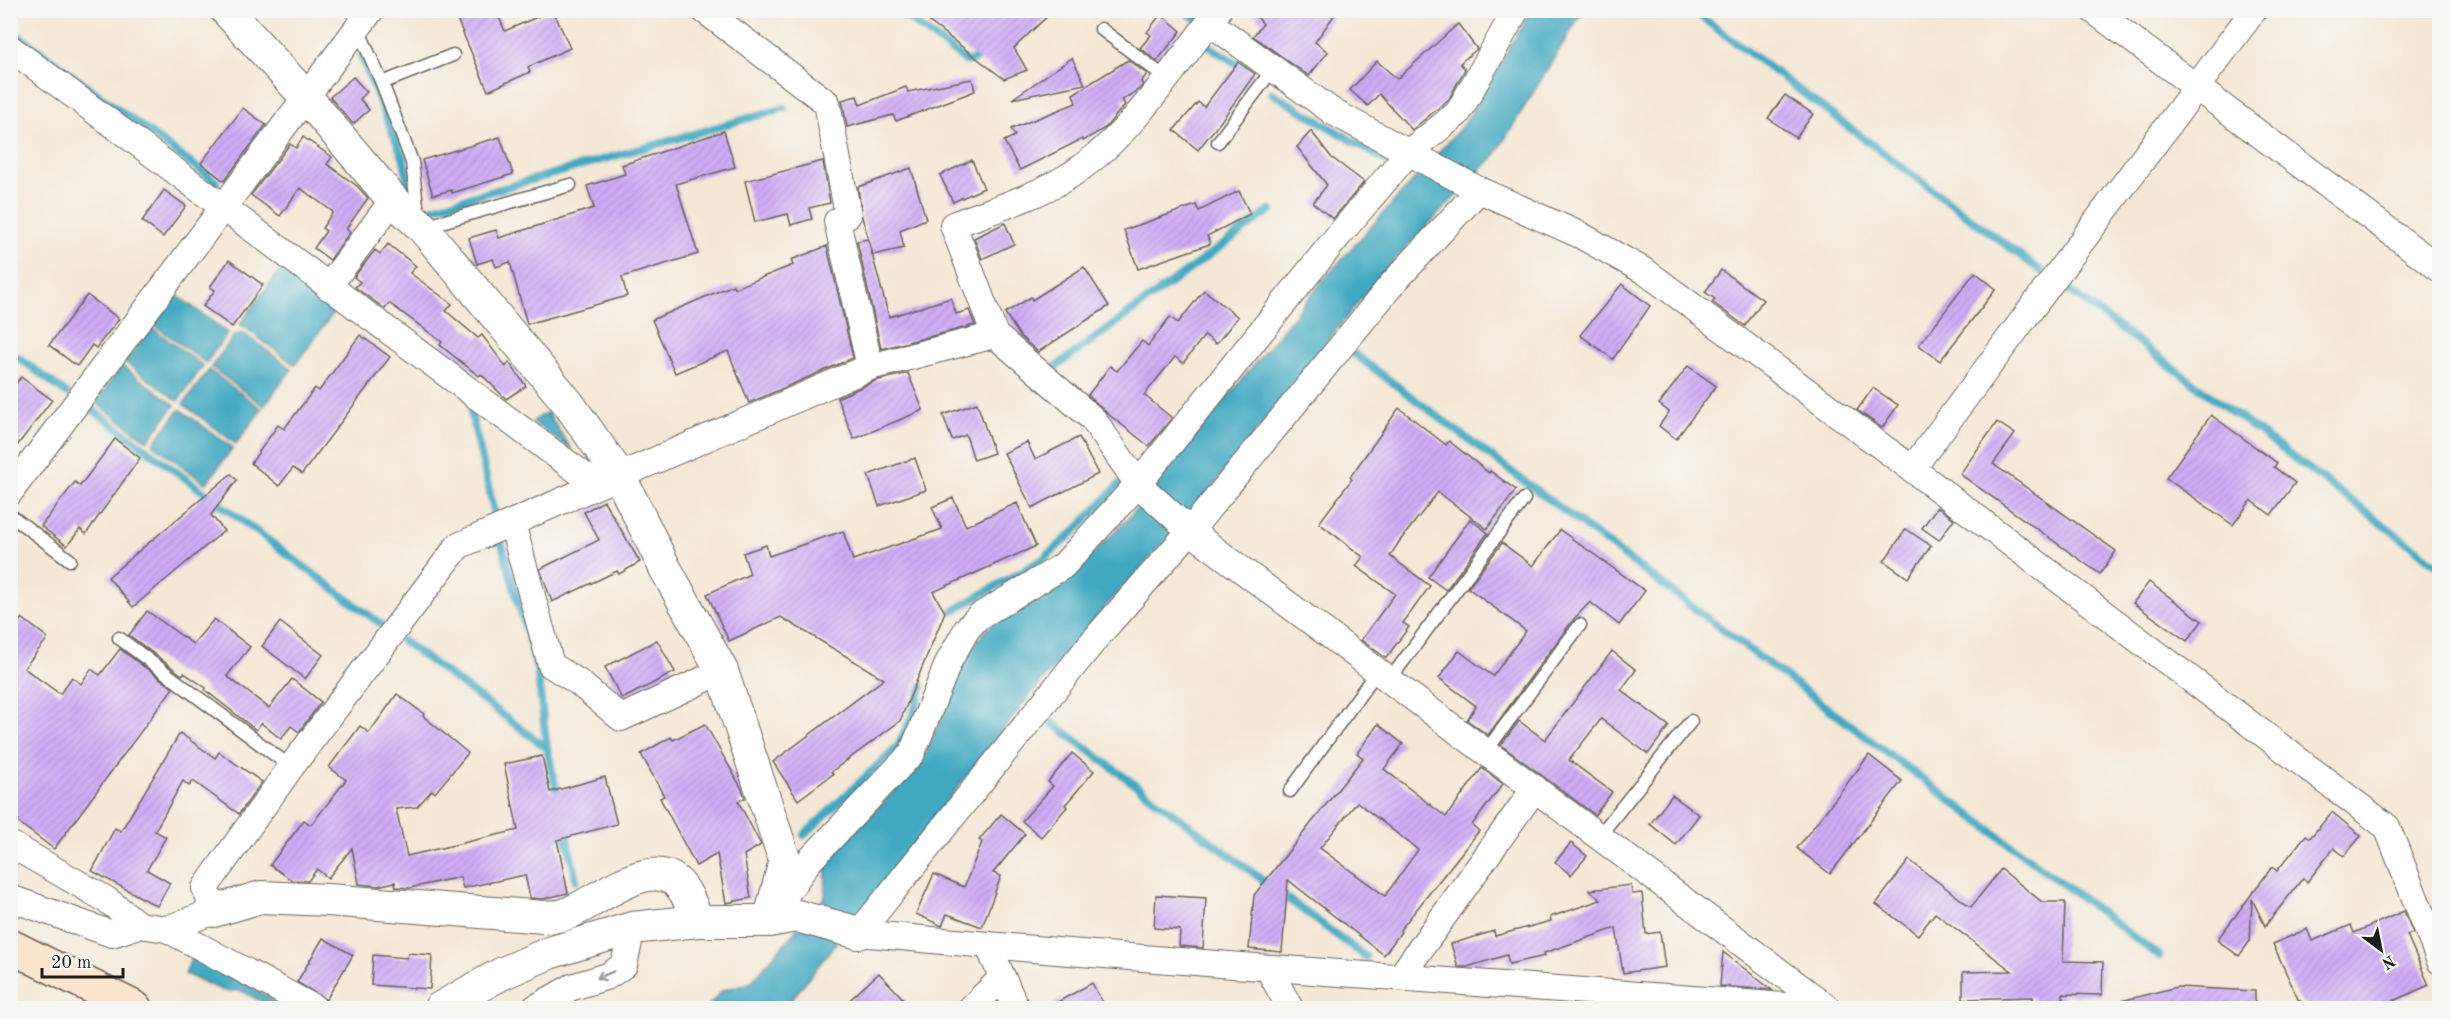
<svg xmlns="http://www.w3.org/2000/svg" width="2450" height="1019" viewBox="0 0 2450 1019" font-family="'Old Standard TT',serif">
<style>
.water{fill:#41a8c1;stroke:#2e626e;stroke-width:1.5}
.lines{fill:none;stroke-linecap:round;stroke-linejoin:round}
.stream{stroke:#41a8c1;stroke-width:8}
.building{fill:url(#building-hatch);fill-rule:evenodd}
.service-casing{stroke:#68635d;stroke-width:15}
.minor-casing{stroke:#68635d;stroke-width:28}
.tertiary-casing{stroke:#68635d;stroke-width:34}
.secondary-casing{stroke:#68635d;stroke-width:36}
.service{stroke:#fff;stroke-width:12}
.minor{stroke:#fff;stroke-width:26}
.tertiary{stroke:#fff;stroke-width:32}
.secondary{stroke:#fce5cf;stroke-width:33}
.oneway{stroke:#999}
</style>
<defs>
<pattern id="building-hatch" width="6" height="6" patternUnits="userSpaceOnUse" patternTransform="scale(1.5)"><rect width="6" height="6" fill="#cfacf6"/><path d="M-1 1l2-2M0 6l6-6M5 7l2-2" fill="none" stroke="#b193d2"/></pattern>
</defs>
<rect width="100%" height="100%" fill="#f6f6f2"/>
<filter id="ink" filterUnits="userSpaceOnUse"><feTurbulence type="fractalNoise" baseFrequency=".0167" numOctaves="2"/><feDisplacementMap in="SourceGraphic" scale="12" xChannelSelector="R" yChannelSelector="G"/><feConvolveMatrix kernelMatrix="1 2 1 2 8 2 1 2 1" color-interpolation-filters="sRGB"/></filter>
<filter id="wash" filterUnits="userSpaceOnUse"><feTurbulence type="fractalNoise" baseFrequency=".008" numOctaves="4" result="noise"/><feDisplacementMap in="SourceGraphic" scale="24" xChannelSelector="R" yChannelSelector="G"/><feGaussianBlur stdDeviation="1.35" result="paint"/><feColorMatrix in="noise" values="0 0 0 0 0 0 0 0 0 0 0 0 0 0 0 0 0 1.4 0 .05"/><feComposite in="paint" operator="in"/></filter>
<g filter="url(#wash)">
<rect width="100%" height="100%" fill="#f5e7d5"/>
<g class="water">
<path d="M1531 11H1583L1495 155 1380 275 1198 505 1105 607 1027 699 785 1008H706L723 990 750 983 825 897 826 861 923 761 968 653 980 637 991 625 1066 580 1127 520 1324 279 1464 124Z"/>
<path d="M280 270 335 311 295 365 240 324Z"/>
<path d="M175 294 228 333 206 363 153 324Z"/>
<path d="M151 327 203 366 178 401 125 362Z"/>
<path d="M242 332 292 369 264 406 211 367 234 336Z"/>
<path d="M122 366 175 405 148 441 95 402Z"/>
<path d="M209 370 262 409 236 444 183 404Z"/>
<path d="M180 409 233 448 206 484 153 444Z"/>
<path d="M547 412 572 450 532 422Z"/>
<path d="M193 954 288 1008H273L242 991H224L185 974Z"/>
</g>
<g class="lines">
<g class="stream">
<path d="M897 10 967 62 977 58 983 49"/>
<path d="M1184 10 1196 19"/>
<path d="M1692 10 2041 271"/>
<path d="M10 29 216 182"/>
<path d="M1209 46 1246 70"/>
<path d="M361 56 404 160 408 183"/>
<path d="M1272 93 1388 162"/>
<path d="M433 208 784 108"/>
<path d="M2066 288 2440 567"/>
<path d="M10 351 66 393"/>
<path d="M1353 353 2159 956"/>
<path d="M1054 368 1271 210"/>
<path d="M92 409 381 624"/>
<path d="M471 413 496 519"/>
<path d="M501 541 537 669 547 748 559 801"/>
<path d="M953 611 1043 559 1076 530 1120 484"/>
<path d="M403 641 547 748"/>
<path d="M1047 719 1366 957"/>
<path d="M565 828 576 880"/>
<path d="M804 835 898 746 913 715 922 686"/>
</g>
</g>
<g id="blocks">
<g class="building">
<path d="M453 10H496L505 31 553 10 570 48 528 67 530 72 488 91Z"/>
<path d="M914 10H1054L1014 48 1027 70 1004 79Z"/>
<path d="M1251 10H1338L1315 42 1328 52 1309 76 1253 36 1263 24Z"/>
<path d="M1161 14 1181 31 1157 61 1140 48 1151 35 1147 32Z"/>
<path d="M1458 24 1477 49 1460 63 1465 69 1449 99 1412 130 1379 94 1368 106 1350 90 1377 61 1397 79Z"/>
<path d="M1072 58 1085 84 1012 99Z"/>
<path d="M1128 60 1147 74 1141 82 1143 85 1138 90 1122 100 1125 105 1105 128 1083 141 1082 139 1020 170 1004 141 1015 136 1011 129 1076 103 1073 94Z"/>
<path d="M1238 62 1255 74 1221 121 1198 150 1174 130 1198 102 1204 107Z"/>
<path d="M353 77 367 92 360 99 369 110 353 124 330 97Z"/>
<path d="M972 79 975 91 896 121 893 115 847 127 842 100 857 96 860 105 906 87 908 92Z"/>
<path d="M1785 95 1813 114 1796 138 1768 118Z"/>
<path d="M243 108 266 125 224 181 201 163Z"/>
<path d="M724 131 735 167 676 184 698 254 622 277 627 296 527 324 510 262 496 267 493 259 477 264 469 238 496 230 499 238 594 208 587 186 625 174 622 165Z"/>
<path d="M1311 131 1331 157 1364 182 1333 219 1313 203 1327 185 1297 147Z"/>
<path d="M303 137 332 157 327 164 357 186 368 198 346 229 350 232 330 260 314 248 326 231 322 228 333 212 300 188 280 216 251 195 290 144 296 148Z"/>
<path d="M500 137 513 174 452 193 451 190 433 195 422 160Z"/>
<path d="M972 160 984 188 953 202 940 175Z"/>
<path d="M823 161 830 203 809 208 812 219 791 225 788 214 755 222 745 181Z"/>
<path d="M911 168 926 219 900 230 904 248 873 255 862 217 858 187Z"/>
<path d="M164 190 186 206 163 237 142 221Z"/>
<path d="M1239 191 1250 214 1207 236 1210 244 1138 269 1124 230 1196 205 1199 211Z"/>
<path d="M1005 223 1014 244 982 259 974 238Z"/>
<path d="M868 239 889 317 951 298 956 314 969 310 975 325 881 349 857 241Z"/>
<path d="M388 244 416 266 410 273 452 304 446 311 478 338 482 335 506 367 509 362 526 386 506 399 481 374 479 376 440 345 442 342 389 303 385 309 355 287 360 282 354 277 375 250 380 254Z"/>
<path d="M827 246 853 358 749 403 728 351 675 373 652 320 733 285 735 288 793 265 791 260Z"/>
<path d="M229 260 263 285 232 327 203 306 215 290 210 287Z"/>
<path d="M1084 267 1109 306 1038 352 1020 336 1005 313 1031 297 1032 300Z"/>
<path d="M1721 270 1763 300 1745 326 1712 302 1715 299 1705 292Z"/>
<path d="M1975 272 1996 289 1940 361 1919 345Z"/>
<path d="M1622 284 1650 306 1613 359 1580 335Z"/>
<path d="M1204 290 1238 317 1216 344 1205 335 1183 363 1175 357 1144 395 1172 418 1149 446 1108 414 1088 395 1110 366 1117 371 1142 341 1148 346 1170 317 1178 323Z"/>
<path d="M87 295 119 319 96 348 92 345 77 366 49 345Z"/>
<path d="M360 335 390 357 302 474 293 468 279 486 251 463 278 425 284 429 315 388 319 391Z"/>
<path d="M1688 366 1716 386 1676 439 1659 426 1669 412 1659 404Z"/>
<path d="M908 373 923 410 854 439 837 398 875 381Z"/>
<path d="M21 377 52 400 10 455V390Z"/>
<path d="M1873 388 1898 405 1882 428 1857 410Z"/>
<path d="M977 403 994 453 974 460 966 435 952 440 943 415Z"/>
<path d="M1399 408 1446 445 1449 441 1489 473 1490 471 1516 490 1487 529 1438 492 1399 542 1390 556 1430 586 1403 623 1409 627 1386 658 1361 640 1395 594 1356 566 1363 557 1319 523 1352 479 1350 477Z"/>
<path d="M2211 415 2277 463 2274 467 2295 483 2271 515 2251 500 2233 525 2166 478Z"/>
<path d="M1997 422 2015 434 1993 464 2116 551 2100 574 1960 474Z"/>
<path d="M1079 437 1098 474 1032 508 1004 453 1027 442 1035 459Z"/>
<path d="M115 439 140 458 86 534 80 529 67 546 41 526 75 482 80 486Z"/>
<path d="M915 458 926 490 879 506 868 475Z"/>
<path d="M231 474 237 480 211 515 224 531 133 607 108 577Z"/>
<path d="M953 498 966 526 1017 503 1036 546 933 592 945 612 900 721 831 772 833 774 798 800 773 762 884 679 781 617 729 641 707 594 750 574 743 553 766 545 769 556 843 531 853 560 942 529 932 507Z"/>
<path d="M604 501 640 562 619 574 617 571 552 602 540 569 599 540 584 512Z"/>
<path d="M1937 507 1954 519 1939 540 1922 528Z"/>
<path d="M1470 519 1488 533 1446 590 1428 577Z"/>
<path d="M1906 529 1931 546 1908 578 1884 561Z"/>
<path d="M1560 530 1645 591 1619 625 1590 602 1573 620 1488 735 1467 720 1476 706 1439 678 1459 651 1493 676 1526 631 1468 588 1502 543 1533 566Z"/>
<path d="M2149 582 2202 621 2187 641 2133 603Z"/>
<path d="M147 611 193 644 214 619 250 647 227 676 269 708 292 679 321 702 299 732 291 726 281 739 261 723 256 730 205 690 206 688 184 673 182 675 129 635Z"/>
<path d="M22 618 48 638 24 668 60 694 72 677 81 684 91 669 100 675 120 649 173 688 54 849 10 816V633Z"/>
<path d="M280 622 323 655 305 679 262 646Z"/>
<path d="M657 640 675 672 622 699 605 667Z"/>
<path d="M1612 651 1636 670 1621 690 1669 726 1648 754 1601 719 1569 760 1612 792 1595 815 1501 745 1519 721 1545 740Z"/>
<path d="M397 694 424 714 423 716 468 753 435 793 432 790 417 807 396 809 407 856 518 830 504 764 542 756 550 792 605 777 617 824 557 840 568 893 543 899 530 898 525 875 463 888 460 877 410 888 396 887 395 882 378 886 359 884 352 848 328 878 317 869 308 881 292 880 270 865 304 820 311 825 346 780 329 767 360 726 369 733Z"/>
<path d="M705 724 742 789 745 798 738 801 761 845 744 855 751 898 726 903 717 854 696 866 660 798 664 796 641 754 671 737 673 740Z"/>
<path d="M1378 724 1403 744 1384 769 1446 817 1482 768 1503 784 1472 825 1479 831 1400 930 1401 932 1384 955 1288 880 1282 952 1249 949 1254 895 1363 758 1357 753ZM1357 802 1418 850 1385 896 1320 848Z"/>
<path d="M180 733 215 758 219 752 262 782 239 814 193 781 189 786 183 781 155 831 166 837 147 870 170 883 157 906 92 871 115 828 121 831Z"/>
<path d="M1072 753 1094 771 1065 805 1067 807 1041 837 1022 821 1053 786 1048 782Z"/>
<path d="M1869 755 1902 781 1830 874 1797 848Z"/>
<path d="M1672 795 1699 815 1676 845 1650 824Z"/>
<path d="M2332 812 2361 836 2344 856 2334 848 2307 882 2303 878 2265 926 2252 899 2250 941 2239 956 2217 940 2272 867 2277 871 2306 835 2310 838Z"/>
<path d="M1001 814 1025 834 993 873 1001 876 982 927 947 914 942 926 916 914 934 874 964 887 982 842 979 840Z"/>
<path d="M1571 843 1587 856 1571 875 1555 862Z"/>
<path d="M1909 860 1971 907 2001 869 2042 902H2065L2063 961 2103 962 2102 995 2063 994V1003L2033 1002V997L1963 999V972L2012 971 1935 913 1918 935 1876 904Z"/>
<path d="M1631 885 1632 894 1642 893 1646 934 1660 932 1665 967 1623 973 1616 928 1544 953 1545 956 1509 964 1507 955 1467 967H1458L1451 944 1494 931 1495 936 1551 921 1550 917 1601 900 1589 890Z"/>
<path d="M1156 895 1206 898 1203 948 1179 946 1180 930 1154 928Z"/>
<path d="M2404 911 2413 933 2407 935 2429 985 2377 1008H2310L2298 999 2273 944 2307 929 2312 941 2351 925 2354 933Z"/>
<path d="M323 938 353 955 326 1000 297 982Z"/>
<path d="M1723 952 1772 990 1720 986Z"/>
<path d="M408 953 432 955 430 989 371 985 373 955 407 958Z"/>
<path d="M879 973 912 1008H841Z"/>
<path d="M1092 983 1106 1008H1047Z"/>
<path d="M2177 987 2255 991V1008H2122L2121 1001Z"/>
</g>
</g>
</g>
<g filter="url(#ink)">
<use href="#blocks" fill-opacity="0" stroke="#68635d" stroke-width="1.5"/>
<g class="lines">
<g class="service-casing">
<g id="service">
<path d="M358 29 382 83 412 162 418 214"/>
<path d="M1101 29 1166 78"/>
<path d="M382 83 453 55"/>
<path d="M1218 142 1273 69"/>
<path d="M424 227 570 185"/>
<path d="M10 515 70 560"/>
<path d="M119 638 291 767"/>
<path d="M1390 679 1524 499"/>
<path d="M1486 751 1580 625"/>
<path d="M1290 791 1378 670"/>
<path d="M1599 836 1691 721"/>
</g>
</g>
<g class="minor-casing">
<g id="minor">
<path d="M704 10 827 103 848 215 837 221 870 367"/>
<path d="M2093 10 2440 269"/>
<path d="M1218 11C1173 68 1127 142 1064 179 1029 199 990 211 953 225L995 335 1093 419 1138 484 1190 531 1828 1008"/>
<path d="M1209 22 1333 112 1479 190 1580 235 1646 272 1912 469 2387 827 2440 961"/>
<path d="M10 48C206 193 400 341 597 485"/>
<path d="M328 287 393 200"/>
<path d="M1912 469 2254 10"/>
<path d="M10 492 371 10"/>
<path d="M512 523 551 665 578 682 621 718 722 671"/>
<path d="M10 844 107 900 139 925"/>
<path d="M10 898 112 934 139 925 167 929 214 911 205 888 291 767 458 546 870 367 995 335"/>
<path d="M777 908 808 862 912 753 949 661 967 629 978 617 1063 566 1138 484 1338 236 1408 153 1458 113 1516 10"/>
<path d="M167 929 314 1008"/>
<path d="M859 933 1095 639 1190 531 1393 283 1479 190"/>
<path d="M859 933C1176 964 1494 983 1811 1008"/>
<path d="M988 945 1016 1008"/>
<path d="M1268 968 1290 1008"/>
<path d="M1401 976 1535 788"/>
<path d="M535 1008 572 987 608 976 624 965 632 928"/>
<path d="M971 1008 1002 978"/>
</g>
</g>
<g class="tertiary-casing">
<g id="tertiary">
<path d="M226 10 307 98 393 200 423 228 568 403 619 475 665 568 722 671 785 861 769 921"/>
<path d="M214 911 261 897 328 900 544 917C551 916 560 917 566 914 597 903 654 850 682 888 689 897 693 910 698 921"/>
<path d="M440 1008 501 974 549 953 632 928 698 921H769L797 916 859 933"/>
</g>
</g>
<g class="secondary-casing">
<path id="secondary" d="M10 946 135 1008"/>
</g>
<use href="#service" class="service"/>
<use href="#minor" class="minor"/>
<use href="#tertiary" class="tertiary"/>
<use href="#secondary" class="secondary"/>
</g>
<defs><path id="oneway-shaft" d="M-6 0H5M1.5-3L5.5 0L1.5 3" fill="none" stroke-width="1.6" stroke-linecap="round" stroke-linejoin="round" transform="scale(1.5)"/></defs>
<use class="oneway" href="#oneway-shaft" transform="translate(605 975) rotate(156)"/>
</g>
<rect width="2450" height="1019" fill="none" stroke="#f6f6f2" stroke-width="36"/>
<g transform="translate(2381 950) rotate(148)" stroke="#f6f6f2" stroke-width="4.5" paint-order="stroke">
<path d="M0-4.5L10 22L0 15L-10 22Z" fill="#1c1c1c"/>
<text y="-9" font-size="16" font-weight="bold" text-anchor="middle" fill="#1c1c1c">N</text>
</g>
<path d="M42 968v9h81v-9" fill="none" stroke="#1c1c1c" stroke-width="3"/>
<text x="51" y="968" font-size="18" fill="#1c1c1c" stroke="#f6f6f2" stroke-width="4.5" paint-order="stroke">20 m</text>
</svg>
